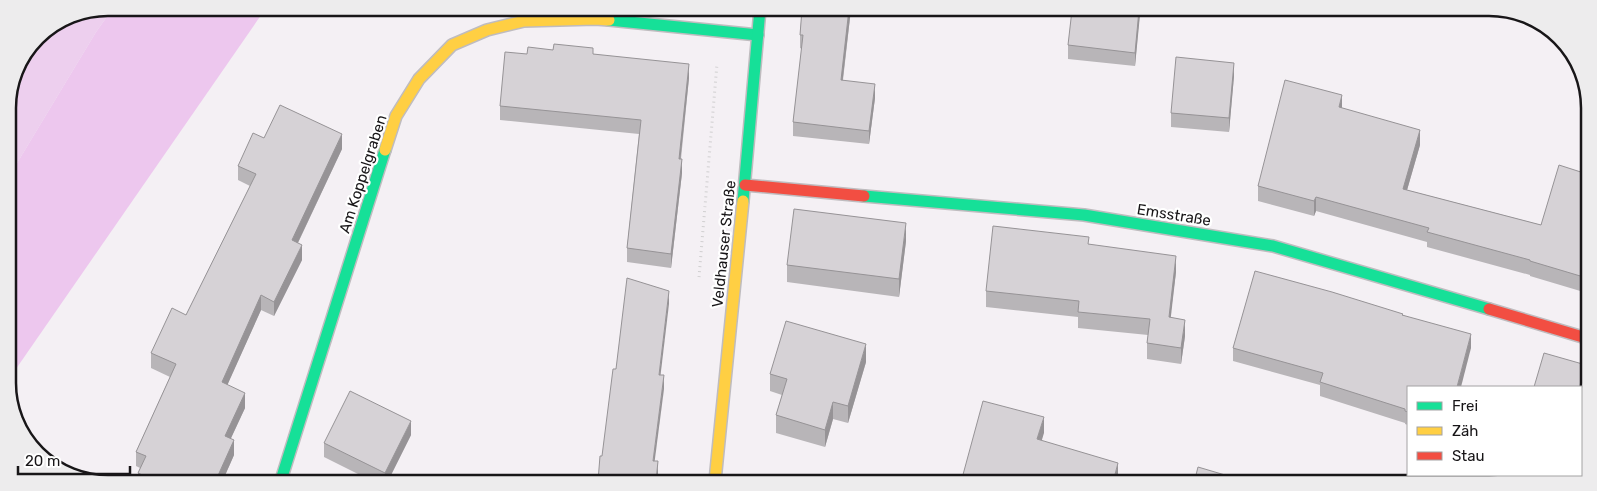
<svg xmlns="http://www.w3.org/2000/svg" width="1597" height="491" viewBox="0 0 1597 491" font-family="Rubik,sans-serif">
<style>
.green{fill:#edcfee}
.forest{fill:#edc7ee}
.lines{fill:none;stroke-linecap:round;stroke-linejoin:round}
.fast-casing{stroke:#bfbcbf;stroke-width:14}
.slow-casing{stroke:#bfbcbf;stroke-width:14}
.jam-casing{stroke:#bfbcbf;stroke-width:14}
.path{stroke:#d0cfd0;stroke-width:3;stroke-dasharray:1 4;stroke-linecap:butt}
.fast{stroke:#16e098;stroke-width:11}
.slow{stroke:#ffcf43;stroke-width:11}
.jam{stroke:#f24e42;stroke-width:11}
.wall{fill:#b8b5b8}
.shaded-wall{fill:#969396}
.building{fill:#d6d2d6;stroke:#969396}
.labels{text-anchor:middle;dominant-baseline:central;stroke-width:4.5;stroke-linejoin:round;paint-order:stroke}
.street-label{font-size:15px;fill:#181618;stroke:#fff}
.rim{fill:none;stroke:#181618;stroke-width:2.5}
</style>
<rect width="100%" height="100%" fill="#f4f0f4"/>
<path class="green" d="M108 8H113L96 32 8 178V102L18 64 37 37 70 15Z"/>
<path class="forest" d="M113 8H266L9 379 8 178 96 32Z"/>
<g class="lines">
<g class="fast-casing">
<g id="fast">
<path d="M609 20 758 35"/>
<path d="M864 196 1084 215 1273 246 1489 309"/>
<path d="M743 201 760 9"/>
<path d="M281 480 385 150"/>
</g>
</g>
<g class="slow-casing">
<g id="slow">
<path d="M385 150 396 116 419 79 452 45 487 30 524 21 595 19 609 20"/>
<path d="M715 481 743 201"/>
</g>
</g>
<g class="jam-casing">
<g id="jam">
<path d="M745 185 864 196"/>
<path d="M1489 309 1586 338"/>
</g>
</g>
<path class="path" d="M699 277 717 64"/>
<use href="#fast" class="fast"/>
<use href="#slow" class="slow"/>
<use href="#jam" class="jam"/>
</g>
<g class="wall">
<path d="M802 9H851L843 80 875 98 869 144 793 136V122L802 49 800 48V35Z"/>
<path d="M1140 10 1135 66 1068 59V45Z"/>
<path d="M527 54H593L689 78 681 159 682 173 671 268 627 262V248L639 134 500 120V106Z"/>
<path d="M1234 76 1229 132 1171 127V113Z"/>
<path d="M1342 108 1420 145 1407 190 1541 225 1587 174V293L1530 276V275L1427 247V242L1316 211 1314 216 1258 201V186Z"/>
<path d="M264 138 342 149 298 243 302 260 274 316 261 310 227 385 245 408 231 438 234 455 223 480H138V473L140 468 136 466V452L170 377 151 368V353L186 315 250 186 238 180V166Z"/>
<path d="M906 241 899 297 787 282V265Z"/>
<path d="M1089 244 1176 272 1170 318 1185 336 1181 364 1147 359V343L1148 335 1078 328V317L986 307V291Z"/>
<path d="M1403 315 1471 348 1408 387V425L1405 424V423L1320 396V385L1233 361V348Z"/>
<path d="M866 362 848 423 833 419 825 447 776 433V415L782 395 770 391V374Z"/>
<path d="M411 435 388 481H372L324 457V443Z"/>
</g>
<g class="shaded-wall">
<path d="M849 9H851L841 94V80Z"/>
<path d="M1139 10H1140V15L1135 66V53Z"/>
<path d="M1234 63V76L1229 132V118Z"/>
<path d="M689 64V78L679 172V159Z"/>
<path d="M875 84V98L869 144V131Z"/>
<path d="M1342 95V110L1339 107Z"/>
<path d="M1420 130V145L1403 204V189Z"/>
<path d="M342 134V149L292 255V240Z"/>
<path d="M682 159V173L671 268V254Z"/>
<path d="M1316 197V211L1314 216V201Z"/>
<path d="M906 223V241L899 297V279Z"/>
<path d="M302 245V260L274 316V302Z"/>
<path d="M1176 256V272L1169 333V317Z"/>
<path d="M669 291V304L659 388V375Z"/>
<path d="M261 295V310L222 397V382Z"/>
<path d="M1185 320V336L1181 364V348Z"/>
<path d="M1471 334V348L1461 387H1457Z"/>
<path d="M866 344V362L848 423V406Z"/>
<path d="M664 375V389L653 474V461Z"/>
<path d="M245 393V408L225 451V436Z"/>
<path d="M833 402V419L825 447V430Z"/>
<path d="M1044 417V433L1037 456V439Z"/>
<path d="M411 421V435L388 481H385V473Z"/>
<path d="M234 440V455L223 480H216Z"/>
<path d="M658 461V481H656Z"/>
<path d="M1118 463V480L1117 482H1113Z"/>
</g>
<g class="building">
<path d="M802 9H849L841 80 875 84 869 131 793 122 803 35H800Z"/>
<path d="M1072 10H1139L1135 53 1068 45Z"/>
<path d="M554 44 593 48V54L689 64 679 159H682L671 254 627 248 641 120 500 106 505 52 527 54 528 47 553 50Z"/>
<path d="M1176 57 1234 63 1229 118 1171 113Z"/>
<path d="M1285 80 1342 95 1339 107 1420 130 1403 189 1541 225 1559 165 1587 174V278L1530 261V260L1427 232 1429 228 1316 197 1314 201 1258 186Z"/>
<path d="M280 105 342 134 292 240 302 245 274 302 261 295 222 382 245 393 225 436 234 440 216 480H153L138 473 146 456 136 452 176 364 151 353 172 308 186 315 256 174 238 166 253 133 264 138Z"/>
<path d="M794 209 906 223 899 279 787 265Z"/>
<path d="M993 226 1089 237 1088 244 1176 256 1169 317 1185 320 1181 348 1147 343 1150 319 1078 312 1079 301 986 291Z"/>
<path d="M1255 271 1332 292 1403 314 1402 315 1471 334 1457 387H1408V412L1405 411V409L1320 382 1323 373 1233 348Z"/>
<path d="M627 278 669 291 659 375H664L653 461H658L656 481H598L600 456H602L613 369H616Z"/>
<path d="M786 321 866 344 848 406 833 402 825 430 776 415 787 379 770 374Z"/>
<path d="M1544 353 1586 365V409L1581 417V387H1534Z"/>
<path d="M350 391 411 421 385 473 324 443Z"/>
<path d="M983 401 1044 417 1037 439 1118 463 1113 482H961Z"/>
<path d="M1198 467 1252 483H1194Z"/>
</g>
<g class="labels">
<g class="street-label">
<text transform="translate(363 174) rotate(-72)">Am Koppelgraben</text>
<text transform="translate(1174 215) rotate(9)">Emsstraße</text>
<text transform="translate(724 244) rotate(-84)">Veldhauser Straße</text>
</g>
</g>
<path d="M0 0H1597V491H0ZM108 16H1489A92 92 0 0 1 1581 108V383A92 92 0 0 1 1489 475H108A92 92 0 0 1 16 383V108A92 92 0 0 1 108 16Z" fill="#edeced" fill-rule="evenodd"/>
<path class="rim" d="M108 16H1489A92 92 0 0 1 1581 108V383A92 92 0 0 1 1489 475H108A92 92 0 0 1 16 383V108A92 92 0 0 1 108 16Z"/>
<rect x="1407" y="386" width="175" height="90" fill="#ffffff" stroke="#a3a2a3"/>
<rect x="1417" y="402" width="25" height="8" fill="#16e098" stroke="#a3a2a3"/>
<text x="1452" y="411" font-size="15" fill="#181618">Frei</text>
<rect x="1417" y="427" width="25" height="8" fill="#ffcf43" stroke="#a3a2a3"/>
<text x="1452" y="436" font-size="15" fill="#181618">Zäh</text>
<rect x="1417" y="452" width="25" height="8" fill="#f24e42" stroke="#a3a2a3"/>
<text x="1452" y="461" font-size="15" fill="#181618">Stau</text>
<path d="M18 466v8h112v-8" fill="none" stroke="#181618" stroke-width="2.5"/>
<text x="25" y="466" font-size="15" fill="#181618" stroke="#ffffff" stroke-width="4" paint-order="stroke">20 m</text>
</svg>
